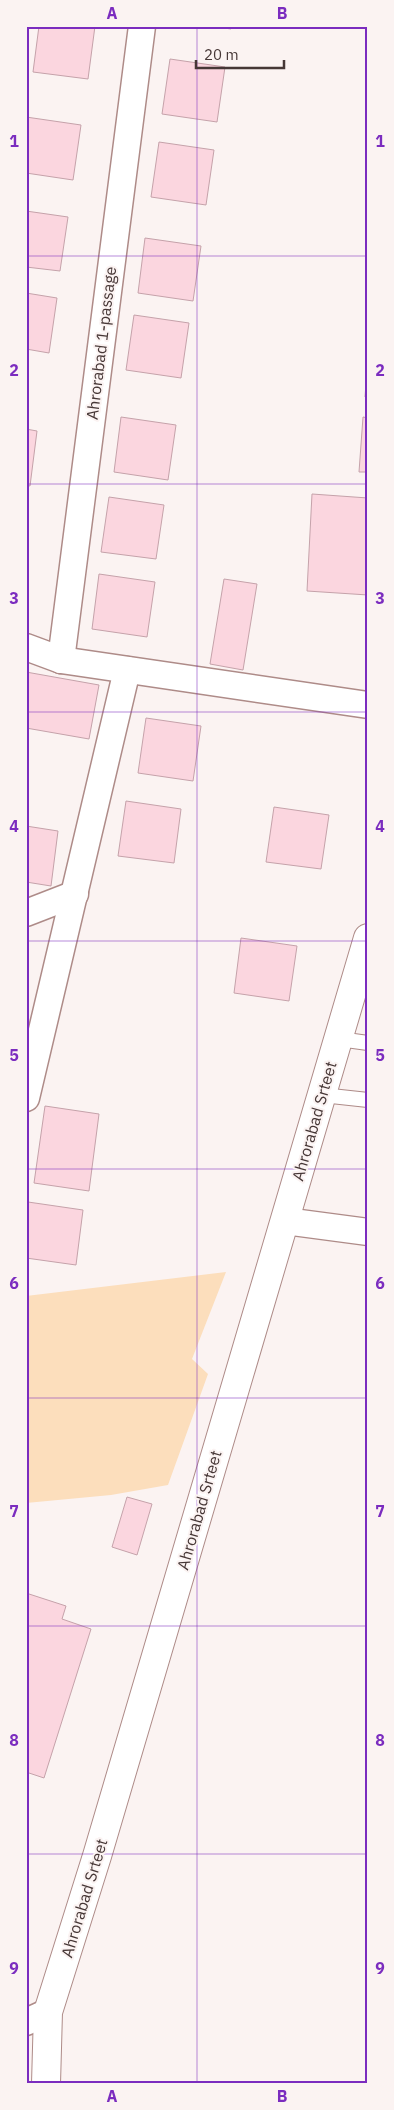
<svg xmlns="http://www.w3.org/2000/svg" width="394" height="2110" viewBox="0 0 394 2110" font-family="'IBM Plex Sans',sans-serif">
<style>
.green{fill:#fcdebc}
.building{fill:#fbd6df;stroke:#c5a2aa}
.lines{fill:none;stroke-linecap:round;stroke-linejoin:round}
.lane-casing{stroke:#ae8b88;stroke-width:16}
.street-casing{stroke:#ae8b88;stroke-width:29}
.secondary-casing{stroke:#ae8b88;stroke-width:30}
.lane{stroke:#fff;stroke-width:14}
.street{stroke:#fff;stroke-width:26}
.secondary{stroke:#fff;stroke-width:28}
.grid{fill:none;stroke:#7b2cbf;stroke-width:1;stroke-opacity:0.55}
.labels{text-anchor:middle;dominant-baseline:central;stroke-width:4;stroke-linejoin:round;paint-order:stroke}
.street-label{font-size:16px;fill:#463736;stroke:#fbf3f2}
.neatline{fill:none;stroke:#7b2cbf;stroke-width:2}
.grid-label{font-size:16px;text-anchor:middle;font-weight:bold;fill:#7b2cbf}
</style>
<rect width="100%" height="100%" fill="#fbf3f2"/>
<path class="green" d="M226 1272 192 1359 208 1374 168 1485 111 1495 26 1503V1296Z"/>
<g class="building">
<path d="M39 26H95L88 79 33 72Z"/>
<path d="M210 26H232L231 29Z"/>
<path d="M170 59 225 67 217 122 162 114Z"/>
<path d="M26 117 81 125 73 180 26 173Z"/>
<path d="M159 142 214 150 206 205 151 197Z"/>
<path d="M26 211 68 217 60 271 26 267Z"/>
<path d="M145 238 201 246 193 301 138 293Z"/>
<path d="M26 293 57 298 49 353 26 349Z"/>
<path d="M134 315 189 323 181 378 126 370Z"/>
<path d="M368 355V398L365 397Z"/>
<path d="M121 417 176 425 168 480 114 472Z"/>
<path d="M363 417 368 418V472H359Z"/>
<path d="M26 429 37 431 30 486 26 485Z"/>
<path d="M312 494 368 498V595L307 591Z"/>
<path d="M109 497 164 505 156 559 101 552Z"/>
<path d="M99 574 155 582 147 637 92 629Z"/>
<path d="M224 579 257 584 243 670 210 664Z"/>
<path d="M26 672 99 685 89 739 26 728Z"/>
<path d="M146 718 201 726 193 781 138 773Z"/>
<path d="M126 801 181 809 174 863 118 856Z"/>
<path d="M274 807 329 815 321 869 266 862Z"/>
<path d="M26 826 58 831 51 886 26 882Z"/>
<path d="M241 938 297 946 289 1001 234 993Z"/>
<path d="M45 1106 99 1114 89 1191 34 1183Z"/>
<path d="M28 1202 83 1210 76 1265 26 1258Z"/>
<path d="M127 1497 152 1504 137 1555 112 1547Z"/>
<path d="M26 1593 66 1606 62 1619 91 1629 44 1778 26 1772Z"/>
</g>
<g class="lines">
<g class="lane-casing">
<g id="lane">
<path d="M339 1039 368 1043"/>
<path d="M322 1095 368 1100"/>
</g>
</g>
<g class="street-casing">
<g id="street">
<path d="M26 647 61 660 368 705"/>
<path d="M61 660 142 26"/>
<path d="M26 913 75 894"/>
<path d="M26 1098 127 670"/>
<path d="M285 1221 368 1232"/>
<path d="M26 2022 48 2012"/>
</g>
</g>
<g class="secondary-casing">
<path id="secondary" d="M46 2084 48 2012 97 1856 368 938"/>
</g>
<use href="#lane" class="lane"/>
<use href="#street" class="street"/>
<use href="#secondary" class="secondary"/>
</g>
<path class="grid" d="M197 26V2084M26 256H368M26 484H368M26 712H368M26 941H368M26 1169H368M26 1398H368M26 1626H368M26 1854H368"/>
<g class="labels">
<g class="street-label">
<text transform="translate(101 343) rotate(-83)">Ahrorabad 1-passage</text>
<text transform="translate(314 1121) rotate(-74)">Ahrorabad Srteet</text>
<text transform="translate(199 1510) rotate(-74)">Ahrorabad Srteet</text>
<text transform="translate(84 1898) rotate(-73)">Ahrorabad Srteet</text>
</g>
</g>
<rect width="394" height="2110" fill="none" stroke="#fbf3f2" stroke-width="55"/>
<path d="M196 60v8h88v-8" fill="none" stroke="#463736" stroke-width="2.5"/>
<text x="204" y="60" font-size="15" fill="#463736" stroke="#fbf3f2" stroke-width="4" paint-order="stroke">20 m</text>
<rect x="28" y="28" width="338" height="2054" class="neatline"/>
<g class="grid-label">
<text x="112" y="19">A</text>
<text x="282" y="19">B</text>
<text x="14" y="147">1</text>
<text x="380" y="147">1</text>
<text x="14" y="376">2</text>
<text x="380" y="376">2</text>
<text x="14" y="604">3</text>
<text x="380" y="604">3</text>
<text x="14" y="832">4</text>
<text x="380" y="832">4</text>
<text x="14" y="1061">5</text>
<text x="380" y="1061">5</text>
<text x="14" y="1289">6</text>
<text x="380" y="1289">6</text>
<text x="14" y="1517">7</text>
<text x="380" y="1517">7</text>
<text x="14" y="1746">8</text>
<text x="380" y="1746">8</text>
<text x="14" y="1974">9</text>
<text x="380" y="1974">9</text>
<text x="112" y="2102">A</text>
<text x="282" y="2102">B</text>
</g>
</svg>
